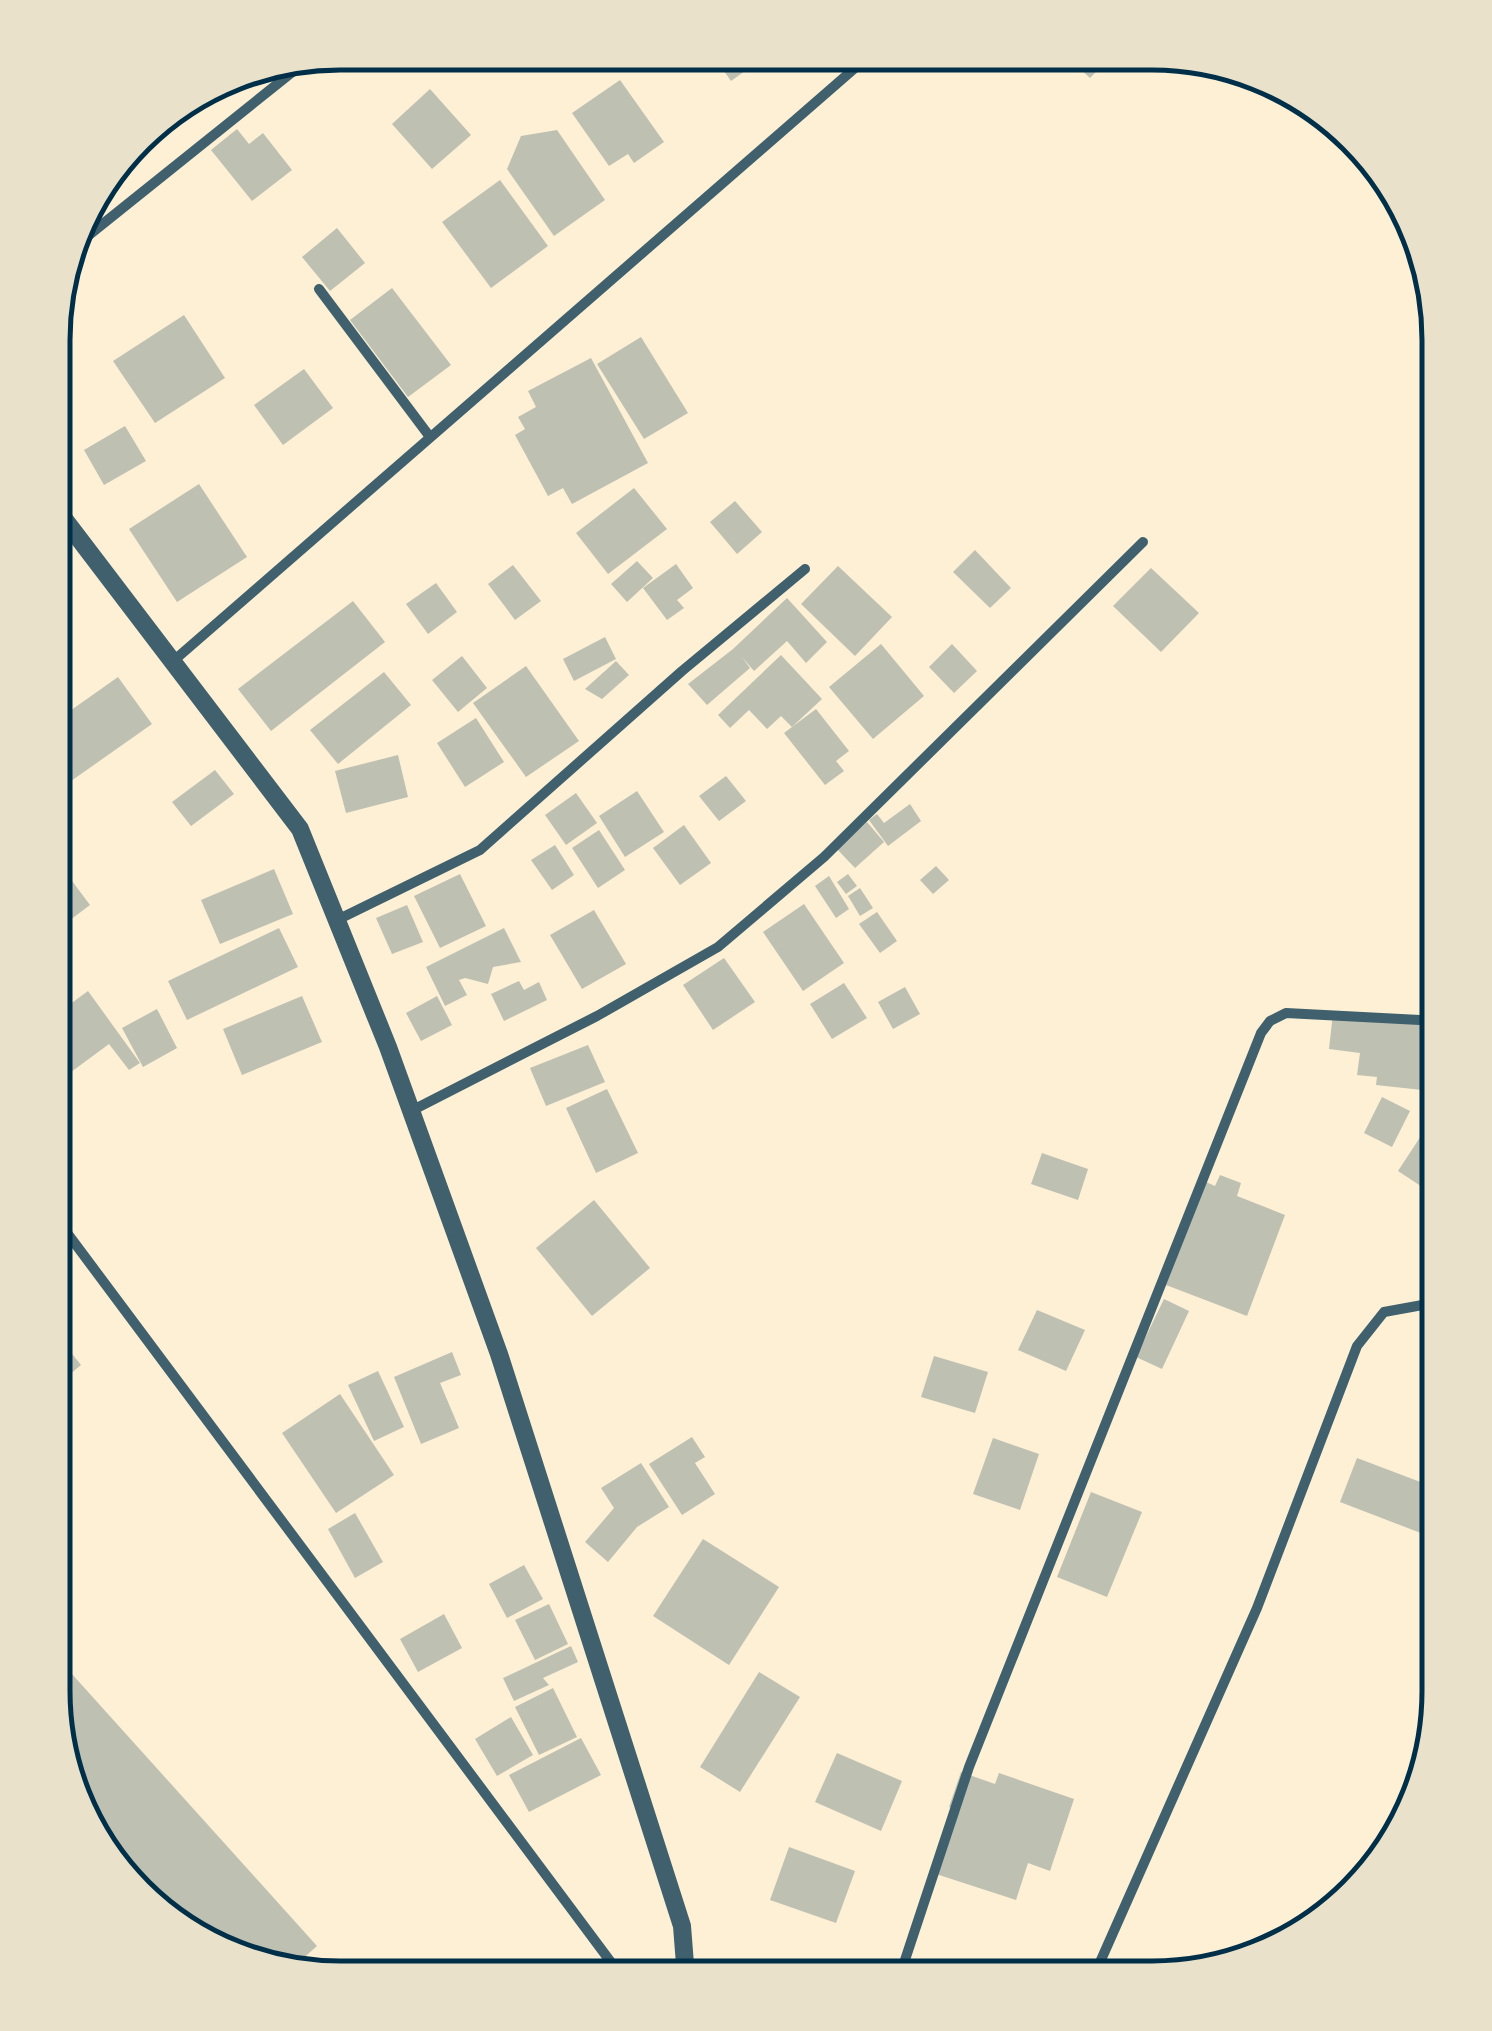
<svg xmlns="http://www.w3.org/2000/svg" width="1492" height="2031" viewBox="0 0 1492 2031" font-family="'Roboto Condensed',sans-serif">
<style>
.building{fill:#bec0b2}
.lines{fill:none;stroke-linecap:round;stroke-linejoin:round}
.minor{stroke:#3f606c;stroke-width:10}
.tertiary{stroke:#3f606c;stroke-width:18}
.rim{fill:none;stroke:#003049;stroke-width:5}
</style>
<rect width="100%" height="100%" fill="#fdf0d5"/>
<g class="building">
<path d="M712 54H769L731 81Z"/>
<path d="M1065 55H1112L1090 78Z"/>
<path d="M301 59 279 86 254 67Z"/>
<path d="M620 80 664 142 634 163 628 154 609 166 572 113Z"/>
<path d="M430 89 471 135 432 169 392 124Z"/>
<path d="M237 129 249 144 263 133 292 170 252 201 211 150Z"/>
<path d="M557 130 605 200 554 236 507 169 521 136Z"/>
<path d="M500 180 548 246 491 288 442 222Z"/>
<path d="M337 228 365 263 330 291 302 257Z"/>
<path d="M392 288 451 365 408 397 350 320Z"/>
<path d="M184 315 225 378 155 423 113 361Z"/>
<path d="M641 337 688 413 644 439 597 364Z"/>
<path d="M591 358 648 463 572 504 563 488 548 496 515 435 525 429 518 417 536 407 528 391Z"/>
<path d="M304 369 333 408 283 445 254 405Z"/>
<path d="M125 426 146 461 104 485 84 450Z"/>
<path d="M199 484 247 557 177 602 129 529Z"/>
<path d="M634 488 667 529 608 574 576 533Z"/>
<path d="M735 501 762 532 737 554 710 522Z"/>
<path d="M975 550 1011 588 990 608 953 572Z"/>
<path d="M637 561 653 578 627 602 611 584Z"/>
<path d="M676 564 693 588 677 600 684 608 667 620 643 588Z"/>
<path d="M513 565 541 601 515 620 488 584Z"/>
<path d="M838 566 892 617 855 656 801 604Z"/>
<path d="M1151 568 1199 613 1161 652 1113 606Z"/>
<path d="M436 583 457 612 428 634 406 604Z"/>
<path d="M787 598 827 642 806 663 787 641 754 671 742 657 750 668 707 705 688 684 733 649Z"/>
<path d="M353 601 385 642 271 731 238 689Z"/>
<path d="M605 637 616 659 574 681 563 659Z"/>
<path d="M881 644 924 696 873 739 829 687Z"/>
<path d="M952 644 977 671 954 693 929 667Z"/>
<path d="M781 655 822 699 792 727 781 716 767 729 749 710 730 728 718 715Z"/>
<path d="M462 656 487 688 458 712 432 680Z"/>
<path d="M616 661 629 675 602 699 585 689Z"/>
<path d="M526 666 579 741 526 777 473 703Z"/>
<path d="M384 672 411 705 338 764 310 730Z"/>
<path d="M118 677 152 724 54 793V695L67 713Z"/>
<path d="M816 709 849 751 836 761 844 771 825 785 784 733Z"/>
<path d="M476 718 504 762 465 787 437 743Z"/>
<path d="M398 755 408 797 346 813 335 771Z"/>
<path d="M215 770 234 794 191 826 172 802Z"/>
<path d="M726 776 746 801 719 821 699 796Z"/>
<path d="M637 791 664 832 625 857 599 816Z"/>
<path d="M576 793 597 823 566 845 545 815Z"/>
<path d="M910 804 921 821 888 846 869 820 877 814 884 823Z"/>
<path d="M867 822 884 842 855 868 837 849Z"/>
<path d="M684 825 711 863 680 885 653 848Z"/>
<path d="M599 830 625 870 598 888 572 848Z"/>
<path d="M555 845 574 875 552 890 531 860Z"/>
<path d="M54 857 90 905 54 932Z"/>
<path d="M936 866 949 880 933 894 920 880Z"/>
<path d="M274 869 293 914 220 944 201 900Z"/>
<path d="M460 874 486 926 440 948 414 896Z"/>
<path d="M848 874 857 886 846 894 837 882Z"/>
<path d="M829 876 849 909 836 918 815 886Z"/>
<path d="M860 888 873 908 860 916 848 896Z"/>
<path d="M804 904 844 963 803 991 763 932Z"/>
<path d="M407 905 423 942 392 954 376 918Z"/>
<path d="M594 910 626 964 582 989 550 935Z"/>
<path d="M877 912 897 941 880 953 859 924Z"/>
<path d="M279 928 298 967 187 1020 168 981Z"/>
<path d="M504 928 521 962 493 967 488 984 465 978 459 980 467 995 445 1006 426 967Z"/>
<path d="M724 958 755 1002 713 1030 683 985Z"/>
<path d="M519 981 524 990 539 982 547 1000 504 1021 491 994Z"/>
<path d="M844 983 867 1018 832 1039 810 1004Z"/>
<path d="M905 987 920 1014 893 1029 878 1002Z"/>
<path d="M88 991 140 1063 129 1070 109 1044 67 1075 54 1058V1016Z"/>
<path d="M302 996 322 1042 242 1075 223 1029Z"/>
<path d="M437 996 452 1025 421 1041 406 1013Z"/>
<path d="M157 1009 177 1048 143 1067 122 1028Z"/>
<path d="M1333 1013 1439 1025V1083L1425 1081 1422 1090 1376 1085 1377 1077 1357 1075 1360 1053 1329 1049Z"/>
<path d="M588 1045 605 1082 546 1106 530 1068Z"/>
<path d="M607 1089 638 1153 596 1173 566 1108Z"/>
<path d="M1382 1097 1410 1111 1392 1147 1364 1133Z"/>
<path d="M1436 1113 1439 1115V1198L1398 1171Z"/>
<path d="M1042 1153 1088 1169 1078 1200 1031 1184Z"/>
<path d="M1220 1175 1241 1183 1237 1196 1285 1215 1247 1316 1166 1285 1206 1182 1215 1186Z"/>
<path d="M594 1200 650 1268 592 1316 536 1248Z"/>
<path d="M1164 1299 1189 1311 1162 1369 1136 1357Z"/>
<path d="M1037 1310 1085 1330 1066 1371 1018 1350Z"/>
<path d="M53 1330 81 1365 53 1388Z"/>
<path d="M452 1352 461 1375 440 1383 459 1428 421 1444 394 1377Z"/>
<path d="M934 1356 988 1372 975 1413 921 1397Z"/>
<path d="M378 1371 404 1427 374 1441 348 1385Z"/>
<path d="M340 1394 394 1475 336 1513 282 1433Z"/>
<path d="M692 1437 705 1457 695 1463 715 1494 682 1515 649 1464Z"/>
<path d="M993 1438 1039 1454 1020 1510 973 1494Z"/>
<path d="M1357 1458 1439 1489V1540L1340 1502Z"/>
<path d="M641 1463 669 1507 637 1527 608 1562 585 1542 614 1508 601 1488Z"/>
<path d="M1091 1492 1142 1512 1107 1597 1057 1577Z"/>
<path d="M355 1513 383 1562 355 1578 328 1529Z"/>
<path d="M703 1539 779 1587 729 1665 653 1616Z"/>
<path d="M524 1565 543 1599 507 1618 489 1584Z"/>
<path d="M549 1604 568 1644 535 1660 515 1620Z"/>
<path d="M444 1614 462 1648 418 1672 400 1639Z"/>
<path d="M571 1646 578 1662 543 1678 549 1685 514 1701 503 1678Z"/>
<path d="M53 1653 317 1946 289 1971 180 1930 82 1818 53 1691Z"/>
<path d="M759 1672 800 1697 740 1792 700 1767Z"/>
<path d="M553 1688 577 1737 539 1755 515 1707Z"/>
<path d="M511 1717 533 1755 497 1776 475 1739Z"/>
<path d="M581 1738 601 1775 529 1812 509 1775Z"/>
<path d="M837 1753 902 1781 881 1831 815 1802Z"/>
<path d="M961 1772 995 1784 999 1773 1074 1799 1050 1871 1028 1863 1016 1900 936 1874 958 1810 949 1807Z"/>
<path d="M789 1847 855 1871 836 1923 770 1900Z"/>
</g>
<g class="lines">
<g class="minor">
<path d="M74 247 311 57"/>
<path d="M319 289 430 437"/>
<path d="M171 663 871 54"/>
<path d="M337 920 480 850 682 671 805 569"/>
<path d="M411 1111 597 1016 718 947 824 857 1143 542"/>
<path d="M53 1214 622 1977"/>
<path d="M899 1978 969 1767 1261 1033 1270 1021 1286 1013 1439 1021"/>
<path d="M1093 1978 1257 1608 1357 1346 1384 1312 1439 1302"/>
</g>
<path class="tertiary" d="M55 507 300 829 388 1047 499 1354 682 1926 686 1977"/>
</g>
<path d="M0 0H1492V2031H0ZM340 70H1152A270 270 0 0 1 1422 340V1691A270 270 0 0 1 1152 1961H340A270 270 0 0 1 70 1691V340A270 270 0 0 1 340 70Z" fill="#e9e1ca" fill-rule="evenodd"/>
<path class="rim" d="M340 70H1152A270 270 0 0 1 1422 340V1691A270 270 0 0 1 1152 1961H340A270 270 0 0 1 70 1691V340A270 270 0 0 1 340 70Z"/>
</svg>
